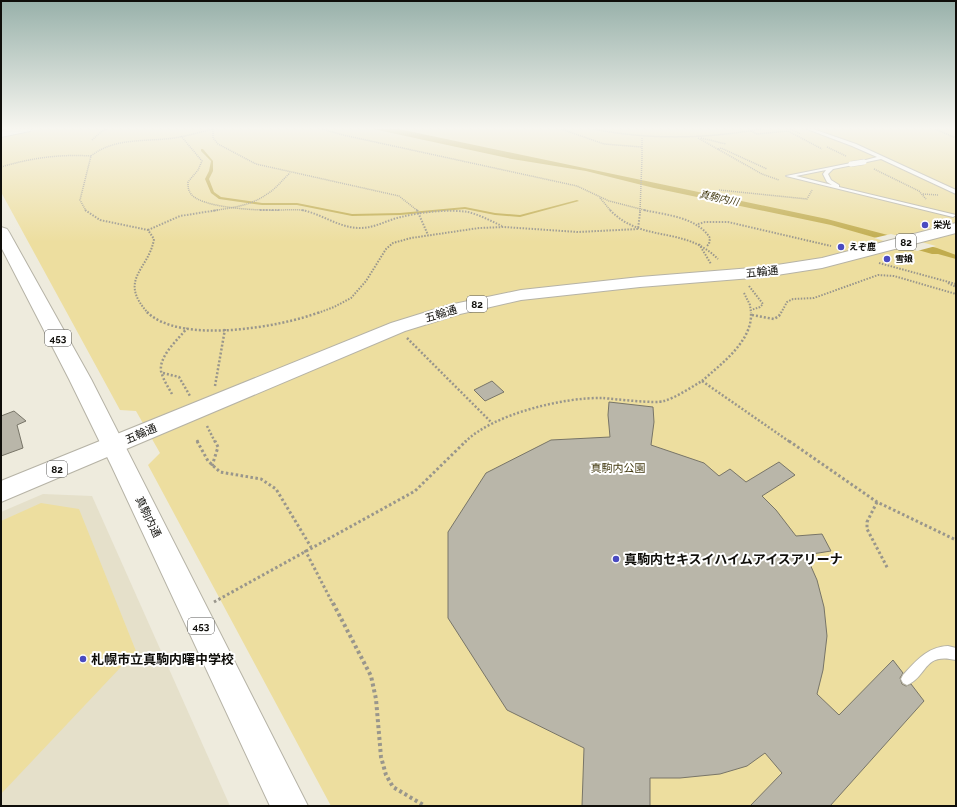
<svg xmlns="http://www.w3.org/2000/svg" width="957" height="807" viewBox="0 0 957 807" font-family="Raleway,'Noto Sans JP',sans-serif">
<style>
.built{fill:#e5e0ca}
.green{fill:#edde9f}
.water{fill:#c1ac4d}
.pier{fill:#eeebdd}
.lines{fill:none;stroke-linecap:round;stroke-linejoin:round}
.stream{fill:#c1ac4d;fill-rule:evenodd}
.building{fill:#b9b6a9;stroke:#787568}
.service-casing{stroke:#b6b3a6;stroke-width:2}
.tertiary-casing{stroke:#b6b3a6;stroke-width:2}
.primary-casing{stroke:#b6b3a6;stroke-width:2}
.trunk-casing{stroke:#b6b3a6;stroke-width:2}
.path-far4{stroke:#99968c;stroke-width:1.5;stroke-dasharray:1 1;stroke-linecap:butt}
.path-far3{stroke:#99968c;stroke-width:2;stroke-dasharray:1.5 1.5;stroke-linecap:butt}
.path-far2{stroke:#99968c;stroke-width:2.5;stroke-dasharray:2 2;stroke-linecap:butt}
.path-far1{stroke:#99968c;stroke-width:3;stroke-dasharray:2.5 2.5;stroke-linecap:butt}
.path{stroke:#99968c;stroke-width:4;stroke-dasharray:3 3;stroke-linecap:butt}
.service{fill:#fff;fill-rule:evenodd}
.tertiary{fill:#fff;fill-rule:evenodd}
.primary{fill:#fff;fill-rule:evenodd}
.trunk{fill:#fff;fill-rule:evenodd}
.service-bridge-casing{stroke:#b6b3a6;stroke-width:6;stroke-linecap:butt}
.path-bridge-far1{stroke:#99968c;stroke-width:1.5;stroke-dasharray:1 1;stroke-linecap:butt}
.path-bridge{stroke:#99968c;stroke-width:2;stroke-dasharray:1.5 1.5;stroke-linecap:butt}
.service-bridge{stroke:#fff;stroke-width:5}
.poi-dot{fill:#4a4bc1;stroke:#fff;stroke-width:1.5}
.labels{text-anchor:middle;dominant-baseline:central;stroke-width:4;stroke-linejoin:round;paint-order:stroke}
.far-poi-label{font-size:9px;font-weight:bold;fill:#0f0e0a;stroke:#fff;text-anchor:start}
.far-water-label{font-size:10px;font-style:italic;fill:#40370e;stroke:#fff}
.shield{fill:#fff;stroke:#575654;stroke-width:1}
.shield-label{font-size:10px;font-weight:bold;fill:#0f0e0a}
.street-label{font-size:11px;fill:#0f0e0a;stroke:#fff}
.park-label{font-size:11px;fill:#433a11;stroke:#fff}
.near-poi-label{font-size:13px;font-weight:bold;fill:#0f0e0a;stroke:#fff;text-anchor:start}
</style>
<rect width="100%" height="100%" fill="#eeebdd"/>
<path class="built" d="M43 494 92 496 230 806H1V512Z"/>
<g class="green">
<path d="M40 129H956V806H331L148 465 160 453 136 411 120 410 1 192V138Z"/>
<path d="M41 503 79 509 136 651 1 794V521Z"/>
</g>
<path class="water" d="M373 129H399L427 135 827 219 937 248 956 255V259L938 254H932L831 225 654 188 586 171 512 159Z"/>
<path class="pier" d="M891 234 936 246 917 251 874 238Z"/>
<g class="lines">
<path class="stream" d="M201 149H203L213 161V171L209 179 214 192 221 197 262 203H297L352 214 400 213 465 207 495 213 520 215 577 200 579 201 520 217 495 215 465 209 400 215 352 216 297 205H262L219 199 211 193 205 179 209 171 211 161 201 151Z"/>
</g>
<g class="building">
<path d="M492 381 504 392 485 401 474 390Z"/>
<path d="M609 402 653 407 654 422 651 445 704 463 719 476 730 469 746 482 779 462 795 475 762 496 776 510 796 536 822 534 831 551 806 555 817 580 824 607 827 636 823 670 817 694 839 715 893 660 903 673 900 678 902 684 906 686 911 684 924 701 830 806H750L782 773 765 753 747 766 720 774 680 778H650V806H582L584 748 507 710 448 618V532L486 473 551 440 610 437 608 415Z"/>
<path d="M14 411 26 421 17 425 23 448 1 456V416Z"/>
</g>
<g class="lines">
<g class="service-casing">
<g id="service">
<path d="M807 129H813L856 144 956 190V194L881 159 862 163V161L877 157 852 146Z"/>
<path d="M851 163 853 164V165L833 169 828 174 831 180 839 185V187L956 215 953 217 786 176ZM826 170 823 174 827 182 832 185 796 176Z"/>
<path d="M948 646 956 648V660C923 652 928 676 907 685L903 683 901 679 903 675C916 661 927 647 948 646Z"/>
</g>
</g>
<g class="tertiary-casing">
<path id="tertiary" d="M9 129H31L30 131 1 137V131Z"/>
</g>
<g class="primary-casing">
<path id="primary" d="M956 223V233L822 268 764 277 640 287 521 300 460 314 405 331 1 502V481L391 323 449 305 521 290 640 277 764 267 822 258Z"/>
</g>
<g class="trunk-casing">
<path id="trunk" d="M1 227 7 229 9 232 91 379 308 806H270L112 467 69 379 1 247Z"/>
</g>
<g class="path-far4">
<path d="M213 129V138L218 144 256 164 399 196 418 211"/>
<path d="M322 129 343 135 577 186 609 201 648 211"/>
<path d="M561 129 604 144 642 147"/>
<path d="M593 129C650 140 704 139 761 129"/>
<path d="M790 129 801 134"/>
<path d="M935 129 956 138"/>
<path d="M953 129 956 130"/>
<path d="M751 131 757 134 788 131 822 149"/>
<path d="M181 136 202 161 198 170 188 182C188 187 188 190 191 194 201 207 250 210 267 210 281 211 294 208 307 211"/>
<path d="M642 138V158"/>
<path d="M698 138 762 174 779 180"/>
<path d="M701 138 726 144"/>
<path d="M92 140 102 131 108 129"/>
<path d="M827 147 846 156"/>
<path d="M718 149 721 148 767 169"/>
<path d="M91 156C115 137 146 142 174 138 187 136 200 132 213 129"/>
<path d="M1 167C31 158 59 154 91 156L80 200 86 211"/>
<path d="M874 169 919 191 926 199"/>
<path d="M719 190 807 199 812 190"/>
<path d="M923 194 938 195"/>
<path d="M600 198 611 211"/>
<path d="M211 211C230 208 251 206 267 194 276 189 282 180 290 173"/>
</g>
<g class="path-far3">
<path d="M85 210 100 220 148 230 154 239C149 270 117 279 148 313"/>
<path d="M260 210H279"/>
<path d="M302 210C322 214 339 228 360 228 375 228 387 220 401 217 421 212 448 209 468 212 480 215 491 221 502 226"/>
<path d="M417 210 428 235"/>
<path d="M610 210C643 244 684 225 718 259"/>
<path d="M644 210C666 215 697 217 710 238L709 244 706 247"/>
<path d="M698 224 705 222H728L831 246"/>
<path d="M148 230 180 216 218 210"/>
<path d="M699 244 711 264"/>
<path d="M879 263 956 284"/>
<path d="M948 283 956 287"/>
<path d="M749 286 763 304 760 307 751 310"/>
<path d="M744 293 750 305 751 313"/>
<path d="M318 313 334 307 351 298 366 281 386 249 393 243 411 238 479 228 504 227 578 232 638 229 640 213"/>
<path d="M781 313 787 302 793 299 814 298 878 275 894 276 956 294"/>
</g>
<g class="path-far2">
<path d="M147 312C180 345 281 327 320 312"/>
<path d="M752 315 774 319 779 316 781 312"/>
<path d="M407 338 492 423"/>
<path d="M163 373 179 377 190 396"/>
<path d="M702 381C721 364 753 341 751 312"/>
<path d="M215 386 225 329"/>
<path d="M172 394C168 387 163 379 161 371 159 355 179 339 187 328"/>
<path d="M207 426 215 442"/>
<path d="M197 440 198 442"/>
<path d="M465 442C493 414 564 397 603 398 615 399 656 404 664 401 677 397 690 388 702 381L790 442"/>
</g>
<g class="path-far1">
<path d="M197 441 208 461 220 472 261 479 276 489 311 547"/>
<path d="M789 441 877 502 956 540"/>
<path d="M212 466 218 447 215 441"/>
<path d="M877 502 867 522V529L888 569"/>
<path d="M305 550 333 604"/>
<path d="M214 602 415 491 466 441"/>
</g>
<path class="path" d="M333 603 371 676 376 699 381 757 386 775 393 787 425 806"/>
<use href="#service" class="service"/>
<use href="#tertiary" class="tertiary"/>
<use href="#primary" class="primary"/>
<use href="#trunk" class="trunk"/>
<g class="service-bridge-casing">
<path id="service-bridge" d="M851 164 864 162"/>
</g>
<path class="path-bridge-far1" d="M640 211 642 158"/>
<path class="path-bridge" d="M640 213V210"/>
<use href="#service-bridge" class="service-bridge"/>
</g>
<linearGradient id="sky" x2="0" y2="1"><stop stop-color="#98b1aa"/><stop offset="0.53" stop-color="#f7f6f0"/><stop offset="1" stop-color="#f7f6f0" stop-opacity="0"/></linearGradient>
<rect width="957" height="242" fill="url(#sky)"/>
<g class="poi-dot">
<circle cx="925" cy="225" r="4"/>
<circle cx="841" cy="247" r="4"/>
<circle cx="887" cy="259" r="4"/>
<circle cx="616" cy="559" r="4"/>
<circle cx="83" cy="659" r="4"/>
</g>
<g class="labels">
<g class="far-poi-label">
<text x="933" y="225">栄光</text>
<text x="849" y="247">えぞ鹿</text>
<text x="895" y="259">雪娘</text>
</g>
<g class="far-water-label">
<text transform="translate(719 198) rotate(12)">真駒内川</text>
</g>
<g class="shield">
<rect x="896" y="234" width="20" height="16" rx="3"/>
<rect x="467" y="296" width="20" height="16" rx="3"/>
<rect x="45" y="330" width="26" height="16" rx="3"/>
<rect x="47" y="461" width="20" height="16" rx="3"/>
<rect x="188" y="618" width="26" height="16" rx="3"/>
</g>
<g class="shield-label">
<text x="906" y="242">82</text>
<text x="477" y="304">82</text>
<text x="58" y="338">453</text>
<text x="57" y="469">82</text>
<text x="201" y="626">453</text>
</g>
<g class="street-label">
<text transform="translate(762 272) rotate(-6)">五輪通</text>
<text transform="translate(441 314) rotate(-17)">五輪通</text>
<text transform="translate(141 434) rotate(-23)">五輪通</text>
<text transform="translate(148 517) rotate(64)">真駒内通</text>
</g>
<g class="park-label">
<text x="618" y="468">真駒内公園</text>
</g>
<g class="near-poi-label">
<text x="624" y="559">真駒内セキスイハイムアイスアリーナ</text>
<text x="91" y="659">札幌市立真駒内曙中学校</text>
</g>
</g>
<rect width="957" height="807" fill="none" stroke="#0f0e0a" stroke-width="4"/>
</svg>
